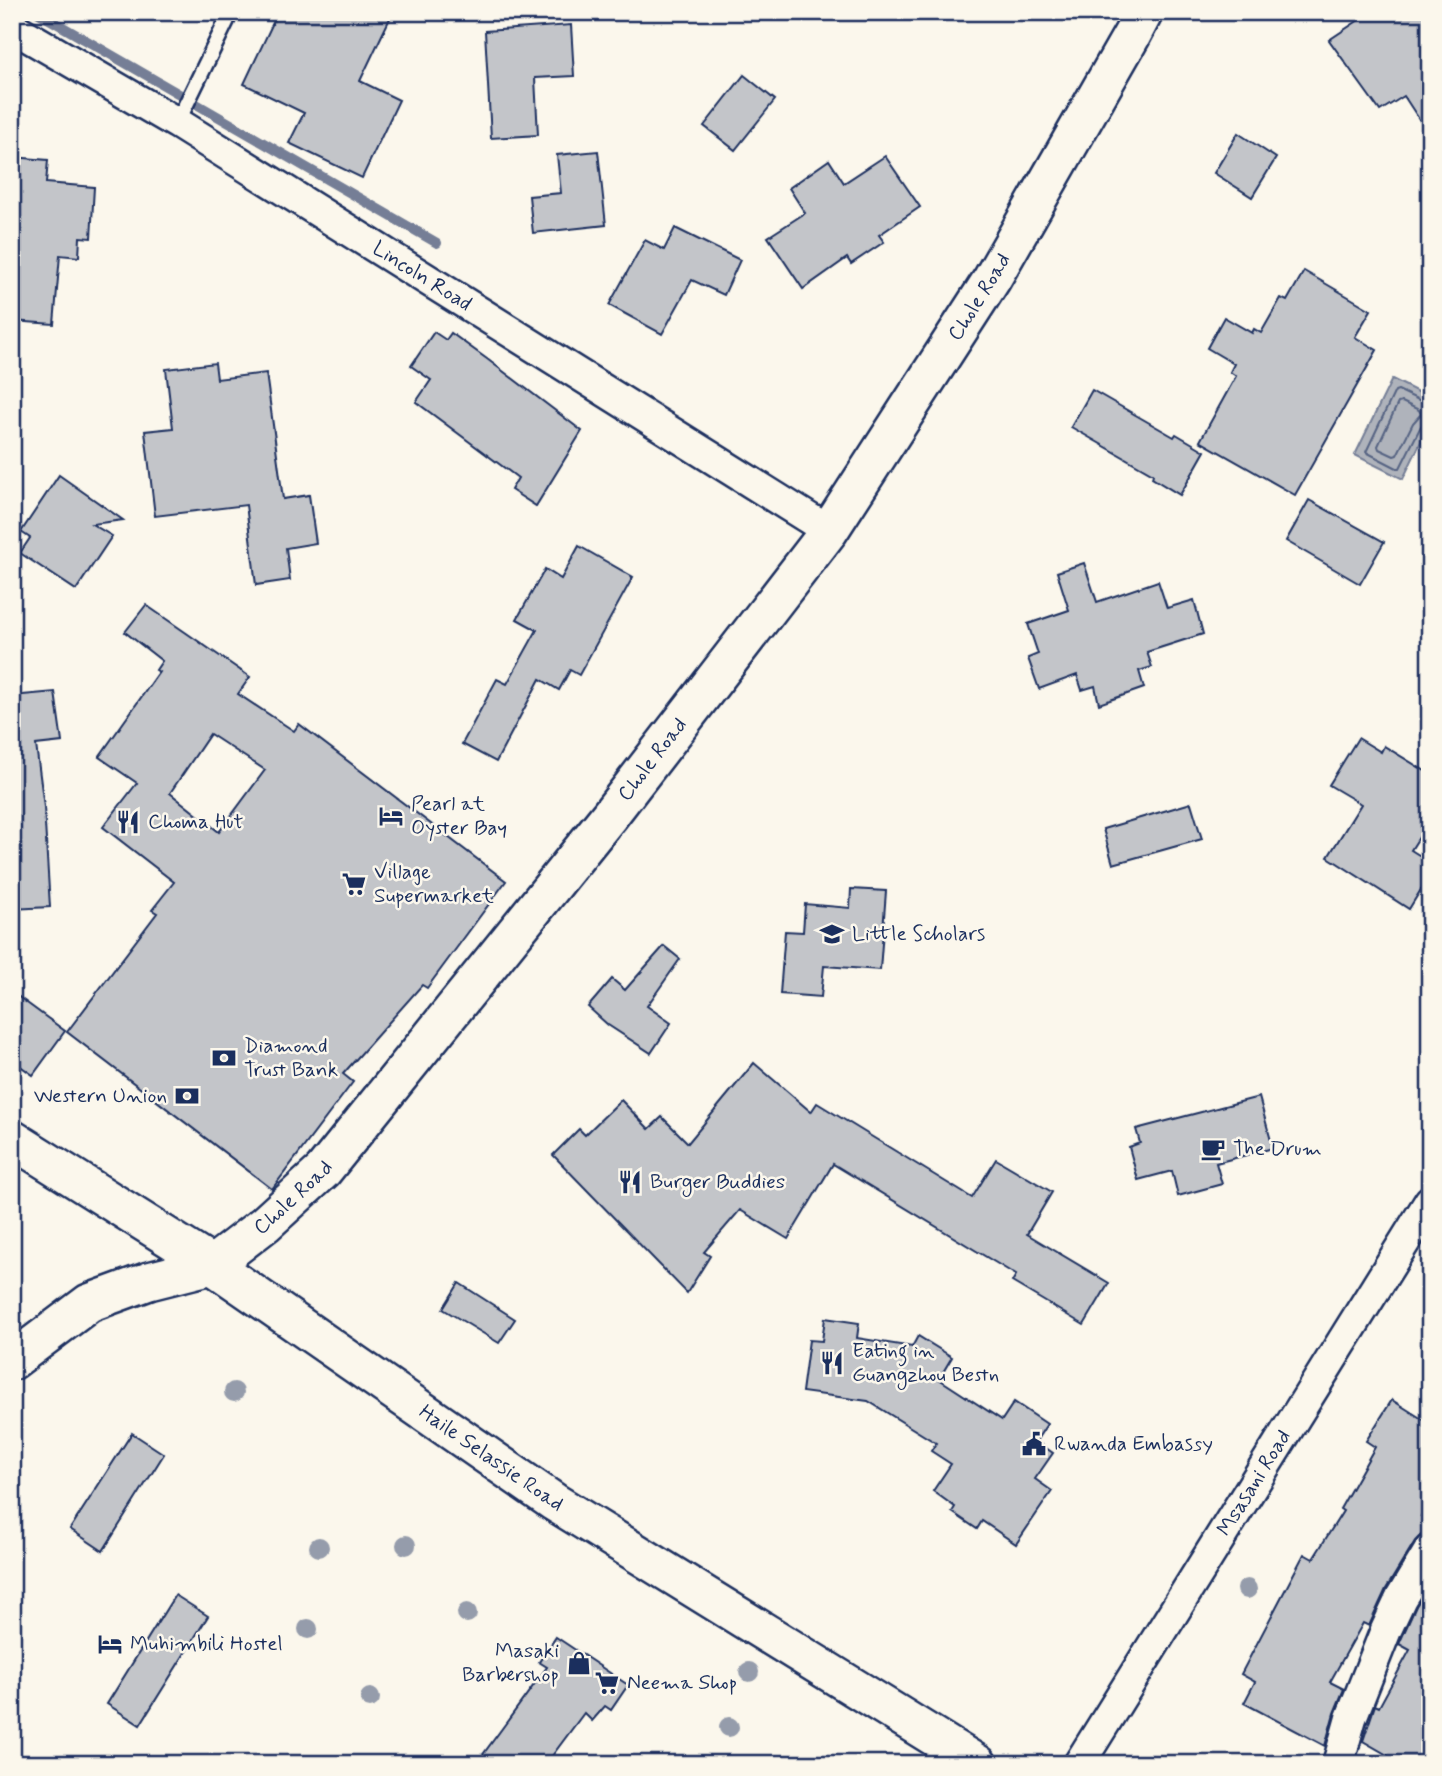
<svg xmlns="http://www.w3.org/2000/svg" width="1442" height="1776" viewBox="0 0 1442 1776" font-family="Mynerve,sans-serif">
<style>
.water{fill:#afb3bb;stroke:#747e96;stroke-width:2}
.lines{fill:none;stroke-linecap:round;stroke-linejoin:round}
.shore{stroke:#566483;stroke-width:2}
.stream{stroke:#747e96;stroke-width:10}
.building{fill:#c3c5c9;stroke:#1b2f5e;stroke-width:2;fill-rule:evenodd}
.service-casing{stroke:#1b2f5e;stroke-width:19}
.minor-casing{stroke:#1b2f5e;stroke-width:35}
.tertiary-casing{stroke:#1b2f5e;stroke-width:42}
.service{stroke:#fbf7ec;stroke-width:14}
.minor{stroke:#fbf7ec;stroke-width:30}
.tertiary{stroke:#fbf7ec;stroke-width:37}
.tree{fill:#959cab}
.labels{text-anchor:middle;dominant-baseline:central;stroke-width:5;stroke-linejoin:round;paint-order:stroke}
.street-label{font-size:21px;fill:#1b2f5e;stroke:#fbf7ec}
.poi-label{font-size:21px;fill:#1b2f5e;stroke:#fbf7ec;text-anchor:start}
</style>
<rect width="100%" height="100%" fill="#fbf7ec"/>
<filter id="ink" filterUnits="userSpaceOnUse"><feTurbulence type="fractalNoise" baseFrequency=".0143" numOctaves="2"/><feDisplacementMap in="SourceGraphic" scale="14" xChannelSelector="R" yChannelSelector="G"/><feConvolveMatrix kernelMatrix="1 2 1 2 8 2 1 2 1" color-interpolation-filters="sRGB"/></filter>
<g filter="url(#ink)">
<path class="water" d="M1392 379 1430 398V423L1403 479 1355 455Z"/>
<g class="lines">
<g class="shore">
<path d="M1402 402 1419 410 1421 414 1413 423 1397 455 1394 456 1379 449 1378 446 1398 403Z"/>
<path d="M1430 403H1425L1398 390 1395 391 1366 452 1397 468H1400L1421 426 1425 423H1430"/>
</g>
<path class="stream" d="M37 12 437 243"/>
</g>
<g class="building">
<path d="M278 12H393L360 81 399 100 362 178 289 143 304 113 244 84Z"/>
<path d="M1371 12H1430V136L1404 96 1380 111 1329 40Z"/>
<path d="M571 25 574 76 535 78 538 135 491 138 485 31Z"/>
<path d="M744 75 775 100 735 150 704 126Z"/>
<path d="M1238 133 1276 158 1252 197 1214 173Z"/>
<path d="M598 151 606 225 533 233 529 196 561 193 557 155Z"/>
<path d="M885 156 920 207 879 235 884 242 851 264 847 258 803 289 768 237 805 213 789 188 829 160 844 183Z"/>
<path d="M12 157 48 160 46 183 94 187 91 238 80 237 79 257 60 255 54 324 12 321Z"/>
<path d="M675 228 740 260 724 295 692 280 662 334 609 305 645 240 664 250Z"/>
<path d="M1304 271 1371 310 1355 337 1377 350 1295 495 1200 441 1236 376 1230 372 1234 364 1207 348 1224 317 1252 333 1254 329 1261 333 1281 298 1287 301Z"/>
<path d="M434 332 446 340 451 333 487 359 582 431 536 506 511 490 518 478 416 402 431 380 411 366Z"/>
<path d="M215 363 217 379 266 373 283 499 309 495 316 543 286 548 290 580 256 585 246 505 155 516 145 431 173 428 166 369Z"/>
<path d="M1092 390 1174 437 1176 434 1205 451 1180 495 1152 478 1153 474 1071 427Z"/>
<path d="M59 475 123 520 92 524 112 536 76 590 20 553 30 538 21 532Z"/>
<path d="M1309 500 1384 542 1360 584 1286 541Z"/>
<path d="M579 546 633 577 579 675 570 670 559 690 540 679 496 762 462 744 497 679 507 684 537 630 517 619 545 569 561 579Z"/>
<path d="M1084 563 1097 602 1158 581 1167 608 1194 600 1203 634 1147 652 1152 667 1139 671 1144 688 1099 704 1095 686 1082 690 1077 675 1039 689 1028 658 1038 654 1028 624 1069 610 1057 572Z"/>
<path d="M146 605 250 677 238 694 294 731 299 724 506 881 427 988 422 985 343 1074 353 1082 272 1189 67 1032 157 913 152 910 174 882 103 827 137 783 99 757 159 672 156 670 162 661 125 632ZM210 734 265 770 219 832 170 793Z"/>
<path d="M55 692 62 742 36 745 44 807 50 907 12 909V696Z"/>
<path d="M1358 738 1381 752 1384 746 1430 774V820L1411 850 1430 862V875L1409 909 1328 857 1361 804 1329 785Z"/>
<path d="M1191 803 1202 839 1113 864 1103 829Z"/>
<path d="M851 889 886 891 880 970 824 966 821 997 780 994 785 931 803 932 805 904 850 908Z"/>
<path d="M664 946 680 959 647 1006 671 1023 651 1053 608 1025 588 1007 612 979 625 990Z"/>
<path d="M12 992 65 1031 33 1075 12 1060Z"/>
<path d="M754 1063 811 1112 817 1103 972 1198 996 1159 1052 1192 1027 1234 1109 1283 1084 1325 1012 1282 1016 1275 833 1164 788 1239 740 1210 704 1252 710 1256 687 1293 553 1155 579 1129 585 1135 621 1100 649 1129 662 1117 688 1143Z"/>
<path d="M1259 1097 1273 1148 1216 1163 1222 1184 1178 1196 1172 1171 1138 1180 1129 1147 1140 1143 1136 1129Z"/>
<path d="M459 1283 515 1319 499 1343 443 1309Z"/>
<path d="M825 1318 859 1323 857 1338 912 1347 918 1336 952 1357 939 1379 1002 1420 1014 1402 1047 1424 1036 1441 1053 1453 1035 1479 1052 1491 1016 1544 982 1521 977 1529 952 1512 955 1507 933 1491 951 1464 931 1451 936 1443 868 1401 802 1392 809 1340 822 1341Z"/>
<path d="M1392 1400 1430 1424V1500L1421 1516 1430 1520V1533L1421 1535 1415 1541 1386 1589 1369 1626 1363 1623 1330 1682 1344 1689 1334 1713 1325 1746 1244 1703 1255 1682 1241 1674 1304 1554 1313 1559 1343 1511 1340 1509 1375 1447 1366 1441Z"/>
<path d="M132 1433 164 1454 103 1551 70 1529Z"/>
<path d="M1430 1584V1764H1403L1363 1741 1375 1705 1379 1707 1410 1650 1399 1644 1416 1606Z"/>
<path d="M175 1595 208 1616 140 1725 107 1704Z"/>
<path d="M556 1637 628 1685 611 1710 605 1706 592 1721 584 1713 546 1764H476L547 1667 539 1662Z"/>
</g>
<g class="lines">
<g class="service-casing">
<path id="service" d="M177 123 231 12"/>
</g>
<g class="minor-casing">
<g id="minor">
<path id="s1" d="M12 27 177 123 829 531"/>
<path id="s2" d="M1079 1764 1430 1201"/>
<path d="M1338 1764 1351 1718 1386 1630 1401 1598 1430 1550"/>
</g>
</g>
<g class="tertiary-casing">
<g id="tertiary">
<path id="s3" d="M12 1139 212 1265 554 1502 978 1764"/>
<path id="s4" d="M12 1361 89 1303 149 1281 212 1265 265 1224 323 1171 609 816 829 531 992 279 1133 33 1144 12"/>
</g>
</g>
<use href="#service" class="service"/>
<use href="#minor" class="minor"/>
<use href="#tertiary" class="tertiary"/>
</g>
<g class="tree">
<circle cx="234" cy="1392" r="10"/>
<circle cx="406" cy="1545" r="10"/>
<circle cx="319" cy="1547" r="10"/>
<circle cx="1247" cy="1589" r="10"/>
<circle cx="467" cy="1613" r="10"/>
<circle cx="308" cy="1629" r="10"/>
<circle cx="749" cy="1672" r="10"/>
<circle cx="370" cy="1698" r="10"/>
<circle cx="729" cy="1727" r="10"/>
</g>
</g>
<defs>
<g id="hotel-bare" transform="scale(1.89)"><path d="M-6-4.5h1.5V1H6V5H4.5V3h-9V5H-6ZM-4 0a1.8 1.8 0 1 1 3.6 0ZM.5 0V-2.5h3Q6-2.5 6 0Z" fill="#1b2f5e" stroke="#fbf7ec" stroke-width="2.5" paint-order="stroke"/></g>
<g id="restaurant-bare" transform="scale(1.89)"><path d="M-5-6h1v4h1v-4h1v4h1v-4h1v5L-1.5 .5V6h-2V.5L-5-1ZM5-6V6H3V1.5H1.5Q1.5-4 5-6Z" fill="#1b2f5e" stroke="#fbf7ec" stroke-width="2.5" paint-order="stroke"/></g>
<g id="supermarket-bare" transform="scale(1.89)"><path d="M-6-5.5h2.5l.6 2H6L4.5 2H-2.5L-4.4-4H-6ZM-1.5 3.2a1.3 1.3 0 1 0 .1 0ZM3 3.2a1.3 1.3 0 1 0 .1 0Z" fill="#1b2f5e" stroke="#fbf7ec" stroke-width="2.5" paint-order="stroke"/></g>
<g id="school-bare" transform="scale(1.89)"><path d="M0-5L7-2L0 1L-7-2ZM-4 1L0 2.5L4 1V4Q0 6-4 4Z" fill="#1b2f5e" stroke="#fbf7ec" stroke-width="2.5" paint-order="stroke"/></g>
<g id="bank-bare" transform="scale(1.89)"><path d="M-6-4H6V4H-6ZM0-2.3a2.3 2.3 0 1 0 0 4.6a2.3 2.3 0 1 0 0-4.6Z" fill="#1b2f5e" stroke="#fbf7ec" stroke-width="2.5" paint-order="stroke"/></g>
<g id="cafe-bare" transform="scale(1.89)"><path d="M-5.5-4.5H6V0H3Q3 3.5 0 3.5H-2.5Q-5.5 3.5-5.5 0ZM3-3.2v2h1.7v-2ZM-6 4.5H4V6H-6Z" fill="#1b2f5e" stroke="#fbf7ec" stroke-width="2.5" paint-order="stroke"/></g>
<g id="civic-bare" transform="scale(1.89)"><path d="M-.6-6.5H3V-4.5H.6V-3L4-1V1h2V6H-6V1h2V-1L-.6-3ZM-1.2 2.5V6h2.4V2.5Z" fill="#1b2f5e" stroke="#fbf7ec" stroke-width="2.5" paint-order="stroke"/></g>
<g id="shop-bare" transform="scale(1.89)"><path d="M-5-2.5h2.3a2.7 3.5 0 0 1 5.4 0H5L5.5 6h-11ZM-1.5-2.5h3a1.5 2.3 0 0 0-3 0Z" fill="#1b2f5e" stroke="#fbf7ec" stroke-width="2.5" paint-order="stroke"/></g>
</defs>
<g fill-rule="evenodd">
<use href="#hotel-bare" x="391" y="816"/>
<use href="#restaurant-bare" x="128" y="822"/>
<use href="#supermarket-bare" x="354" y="884"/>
<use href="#school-bare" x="832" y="934"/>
<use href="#bank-bare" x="224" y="1058"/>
<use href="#bank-bare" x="187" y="1096"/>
<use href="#cafe-bare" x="1213" y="1149"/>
<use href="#restaurant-bare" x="630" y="1182"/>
<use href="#restaurant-bare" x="832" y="1363"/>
<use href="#civic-bare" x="1034" y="1444"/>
<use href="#hotel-bare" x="110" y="1644"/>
<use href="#shop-bare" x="579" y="1663"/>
<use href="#supermarket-bare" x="607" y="1683"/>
</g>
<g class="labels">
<g class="street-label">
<text stroke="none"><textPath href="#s1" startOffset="480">Lincoln Road</textPath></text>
<text stroke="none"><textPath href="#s4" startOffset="1465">Chole Road</textPath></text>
<text stroke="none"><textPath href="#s4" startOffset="898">Chole Road</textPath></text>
<text stroke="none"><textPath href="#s4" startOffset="331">Chole Road</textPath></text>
<text stroke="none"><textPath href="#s3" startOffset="576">Haile Selassie Road</textPath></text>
<text stroke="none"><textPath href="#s2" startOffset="331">Msasani Road</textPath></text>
</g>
<g class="poi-label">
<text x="411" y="804">Pearl at<tspan x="411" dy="24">Oyster Bay</tspan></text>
<text x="148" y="822">Choma Hut</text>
<text x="374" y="872">Village<tspan x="374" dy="24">Supermarket</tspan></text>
<text x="852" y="934">Little Scholars</text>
<text x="244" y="1046">Diamond<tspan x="244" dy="24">Trust Bank</tspan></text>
<text x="167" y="1096" text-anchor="end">Western Union</text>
<text x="1233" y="1149">The Drum</text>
<text x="650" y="1182">Burger Buddies</text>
<text x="852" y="1351">Eating in<tspan x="852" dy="24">Guangzhou Bestn</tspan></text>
<text x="1054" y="1444">Rwanda Embassy</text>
<text x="130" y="1644">Muhimbili Hostel</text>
<text x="559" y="1651" text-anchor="end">Masaki<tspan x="559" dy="24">Barbershop</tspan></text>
<text x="627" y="1683">Neema Shop</text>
</g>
</g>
<rect width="1442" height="1776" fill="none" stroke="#fbf7ec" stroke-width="42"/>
<rect x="21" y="21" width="1400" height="1734" fill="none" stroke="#1b2f5e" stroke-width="2.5" filter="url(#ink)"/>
</svg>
